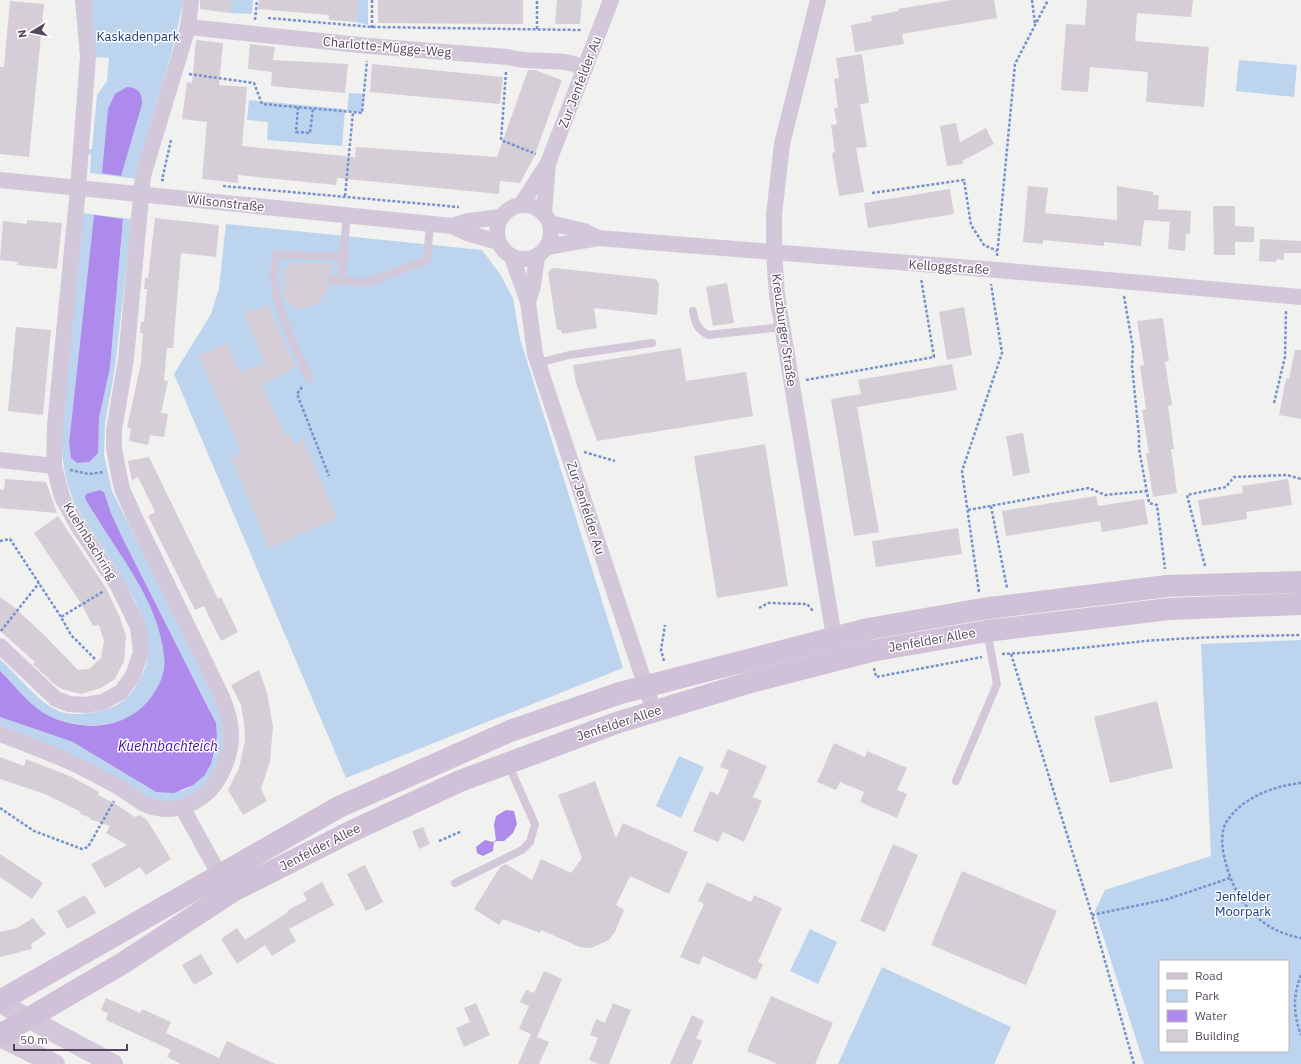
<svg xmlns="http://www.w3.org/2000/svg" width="1301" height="1064" viewBox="0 0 1301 1064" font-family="'IBM Plex Sans',sans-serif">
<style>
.green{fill:#bdd4ef;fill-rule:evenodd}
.water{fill:#ae8aec}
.building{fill:#d5ced6}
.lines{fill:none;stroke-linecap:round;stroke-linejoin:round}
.path{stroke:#7592cd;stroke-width:2.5;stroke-dasharray:3 2;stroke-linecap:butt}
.service{stroke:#d2c8d9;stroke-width:8}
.minor{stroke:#d2c8d9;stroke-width:16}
.tertiary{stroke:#d2c8d9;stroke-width:20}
.secondary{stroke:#d0c1d8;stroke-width:22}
.labels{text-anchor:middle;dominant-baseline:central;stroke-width:3;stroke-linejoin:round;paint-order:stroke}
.park-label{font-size:13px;fill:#173a7e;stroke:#fff}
.street-label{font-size:13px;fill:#54475c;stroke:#fff}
.water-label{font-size:14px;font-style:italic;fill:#460caa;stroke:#fff}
</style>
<rect width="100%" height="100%" fill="#f1f1ef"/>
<g class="green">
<path d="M90 0H183C173 61 149 118 137 179L90 173 91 155 88 154V149H92L97 95 107 81 109 58 94 57Z"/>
<path d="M231 0H253L252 14 230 13Z"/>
<path d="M358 0H368V25L356 22Z"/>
<path d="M1239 60 1297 65 1294 97 1236 91Z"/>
<path d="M349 93 364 94 362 113 347 111Z"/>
<path d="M249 100 345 109 342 146 267 140 268 122 247 120Z"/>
<path d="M82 213 132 219 115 368 105 423 104 455 112 491 215 695C219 707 227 729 225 743 223 766 201 796 178 802 171 804 160 801 153 801L0 728V717L73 742 128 773 145 786 182 791C203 780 216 763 217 738 217 729 212 718 210 710L122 537 111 513 104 492 100 490 93 513C118 551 164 611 165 658 165 672 160 684 153 695 131 729 84 732 49 716 29 706 16 686 0 671V659C17 674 42 708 65 713 76 716 99 712 110 708 123 703 131 695 138 683 175 625 98 552 74 501 65 482 63 463 61 442ZM94 216 123 220 110 368 99 418 98 433 89 462 77 463 71 458 69 443Z"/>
<path d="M226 224 482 250 500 274 513 298 520 339 623 668 346 778 174 374 211 314 219 288Z"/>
<path d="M1301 640V1064H1144L1095 911 1105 890 1211 856 1201 644ZM1160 961H1288V1051H1160Z"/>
<path d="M679 756 704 767 681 818 656 806Z"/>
<path d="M810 929 837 942 818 984 790 971Z"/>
<path d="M882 967 1011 1027 994 1064H838Z"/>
</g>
<g class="water">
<path d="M127 87C139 88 142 93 142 104L121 176 102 173 108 109 115 94Z"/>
<path d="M94 215 123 219 110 368 99 418 98 453 89 462 77 463 71 458 69 443Z"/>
<path d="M100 490 104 492 111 513 122 537 216 723 217 737 214 753 211 764 204 776 193 785 174 793 156 792 73 742 0 717V671C16 686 29 706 49 716 86 733 131 729 154 693 161 682 166 670 164 656 158 596 113 549 85 498L86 494Z"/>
<path d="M506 810 514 811 517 824 513 833 504 841H497L494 842 493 851 483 856 477 853 476 847 485 840 493 842 496 840 494 825 496 816Z"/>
</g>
<g class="building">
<path d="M200 0H231L230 13 200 9Z"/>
<path d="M259 0H358L356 22 329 20V15L258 9Z"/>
<path d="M378 0H523V24L378 23Z"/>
<path d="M557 0H582L580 24H555Z"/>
<path d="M952 0H994L997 18 902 34 904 44 855 52 851 25 872 21 871 16 899 11 898 9Z"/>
<path d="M1087 0H1193L1191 17 1137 13 1135 41 1209 47 1204 107 1146 102 1148 72 1090 67 1088 92 1061 90 1066 24 1085 25Z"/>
<path d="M10 1 44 4 29 157 0 154V67H4Z"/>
<path d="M196 40 223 43 219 85 247 87 242 146 355 157 356 147 497 157 528 70H535L562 80 534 157 520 183 500 181 499 194 337 178 336 185 238 175V183L202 179 207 122 182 119 187 82 192 83Z"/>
<path d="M250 44 275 47 273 60 348 64 345 93 271 86 272 72 248 69Z"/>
<path d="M862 54 869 103 860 104 867 147 856 148 864 192 839 196 832 153 835 152 831 125 837 124 834 108H838L834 79 839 78 836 58Z"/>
<path d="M372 64 503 77 500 104 370 92Z"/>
<path d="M956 123 960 142 986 128 994 144 962 161 963 164 947 166 940 126Z"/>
<path d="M1028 186 1048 188 1045 213 1117 220V186L1154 192 1153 195H1159L1158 209 1191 211 1190 234H1186L1185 251 1168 249 1170 222 1144 220 1141 246 1104 242V246L1043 240V244L1023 242Z"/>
<path d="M950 189 954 214 868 228 864 203Z"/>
<path d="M1213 206H1235V226L1254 227V242H1235V255H1214Z"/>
<path d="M155 218 219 225 216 257 181 253 173 348H167L164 380 168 381 161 413 168 414 164 437 150 435 148 445 129 441 131 428H127L141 363 143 333H140L141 322H144L147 289H144L145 278H148Z"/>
<path d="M27 220 62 223 57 269 17 265 18 262 0 260 3 221 27 224Z"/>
<path d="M1260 239 1301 241V253H1284V260L1277 259 1276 262 1259 261Z"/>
<path d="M290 263H332V276H329L327 281 330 286 317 305 294 308 284 298 283 271Z"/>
<path d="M554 268 656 279 659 284 657 315 594 308 597 328 562 334 561 330H557L548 273 551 269Z"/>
<path d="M727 283 734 323 713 326 706 287Z"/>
<path d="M267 304 296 368 261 384 285 435 289 433 294 444 303 440 337 518 269 548 231 458 242 453 198 356 227 343 240 373 265 362 244 315Z"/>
<path d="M964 307 972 355 947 360 939 312Z"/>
<path d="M1163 318 1169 361 1165 362 1172 405 1168 406 1174 449H1171L1177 493 1153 497 1146 453H1149L1142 410 1146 409 1140 366 1144 365 1137 321Z"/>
<path d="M16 327 51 330 43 415 8 411Z"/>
<path d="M681 348 686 381 746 372 753 416 597 441 576 383 573 365Z"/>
<path d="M1295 350H1301V419L1279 415 1286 378 1289 379Z"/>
<path d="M952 364 957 390 857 407 879 532 854 536 831 399 861 394 858 380Z"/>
<path d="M1023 433 1030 473 1013 476 1006 436Z"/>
<path d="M765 444 788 586 717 598 694 456Z"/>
<path d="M149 457 218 599 221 597 238 632 221 641 204 606 195 610 148 516 155 512 138 477 132 481 128 461Z"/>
<path d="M5 479 46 482 57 513 0 508V489L4 490Z"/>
<path d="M1288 479 1292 505 1246 512 1247 519 1202 526 1198 500 1243 493 1242 486Z"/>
<path d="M1096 496 1098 506 1144 499 1148 524 1102 532 1100 521 1006 536 1002 511Z"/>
<path d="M58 516 106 588 120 618 126 636 124 661 115 679 101 688 81 694 62 689 55 685 35 666 33 664 35 662 0 631V597L14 607 44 635 78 670 89 669 101 658 104 641 99 625 93 626 82 605 34 533Z"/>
<path d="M958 528 962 554 876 567 872 541Z"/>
<path d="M259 670 267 693 273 726 270 761 261 789 267 801 243 815 228 790 239 768 245 741 244 723 241 705 231 685Z"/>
<path d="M1157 701 1173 768 1110 783 1094 717Z"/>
<path d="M834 743 865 757 867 751 907 768 897 790 907 794 897 818 860 802 864 792 840 782 836 790 817 782Z"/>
<path d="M728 749 767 766 753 797 762 801 744 842 723 832 718 842 693 831 710 791 718 795 729 770 720 767Z"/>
<path d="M0 757 24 766 26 759 72 777 99 792 98 795 114 803 135 817 140 815 147 820 171 859 146 875 140 867 105 888 91 864 127 845 106 833 110 826 89 819 91 818 80 814 81 812 45 794 0 779Z"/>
<path d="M595 781 616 838 623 823 688 852 669 894 630 876 616 905 624 910 615 932 609 940 591 948 580 947 541 930 540 933 503 919 499 925 474 909 500 867 506 864 532 880 541 859 571 873 582 858 558 795Z"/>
<path d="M423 827 430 844 419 849 412 831Z"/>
<path d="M893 844 918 855 885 932 860 921Z"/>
<path d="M0 854 43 883 32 899 0 877Z"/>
<path d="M365 865 383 902 366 911 347 874Z"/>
<path d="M962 871 1057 911 1026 985 931 945Z"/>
<path d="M322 882 334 905 289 929 296 941 272 956 265 945 237 964 221 939 237 928 245 940 288 912 287 911 307 900 303 893Z"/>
<path d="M707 882 751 902 754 895 782 908 758 962 763 964 756 980 703 956 699 965 680 957 704 904 698 901Z"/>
<path d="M85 895 96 913 67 929 57 911Z"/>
<path d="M33 918 46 934 31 944 32 949 0 957V932L17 928Z"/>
<path d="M201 954 213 974 194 985 182 965Z"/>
<path d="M544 971 562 979 537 1037 549 1042 539 1064H518L531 1034 519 1029 529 1006 520 1002 526 990 534 993Z"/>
<path d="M771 996 833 1023 815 1064H778L747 1051Z"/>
<path d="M106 998 140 1013 142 1009 171 1022 166 1033 219 1058 227 1041 275 1064H181L167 1057 171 1050 106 1020 108 1013 101 1010Z"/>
<path d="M476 1003 490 1035 464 1047 456 1028 470 1022 464 1008Z"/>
<path d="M613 1003 631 1010 609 1064H598L589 1060 598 1038 590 1035 596 1019 605 1023Z"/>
<path d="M692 1015 704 1021 696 1038 702 1041 692 1064H670Z"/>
</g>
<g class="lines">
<g class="path">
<path d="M372 0V28"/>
<path d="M1032 0 1035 24"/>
<path d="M268 18 372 27 581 30"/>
<path d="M255 20 257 0"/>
<path d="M537 29V0"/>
<path d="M506 72 501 140 536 154"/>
<path d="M189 74 254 83 262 104 353 112"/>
<path d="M298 107 296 132 310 133 313 109"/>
<path d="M164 180H162L171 140"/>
<path d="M223 186 459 207"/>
<path d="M872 193 964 180 971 225 984 245 997 251"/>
<path d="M345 196 353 112 362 113 367 61"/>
<path d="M997 256 1015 64 1048 0"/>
<path d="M1124 296 1133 348 1132 366 1139 436V449L1149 503 1157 505 1165 569"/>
<path d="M806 380 934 357 921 278"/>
<path d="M302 387 297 394 329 476"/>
<path d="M1274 403 1285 357 1286 311"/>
<path d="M584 452 615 461"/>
<path d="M70 470 89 474 104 472"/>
<path d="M991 506 1007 588"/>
<path d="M968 510 1089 488 1105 495 1147 491"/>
<path d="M0 541 10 539 61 617"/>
<path d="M1205 566 1187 495 1226 487 1234 477 1287 475 1301 479"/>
<path d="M979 592 962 471 1002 353 991 284"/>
<path d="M759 608 768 603 807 604 813 611"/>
<path d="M1 631 39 583"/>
<path d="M1002 654C1050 652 1098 646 1145 641 1197 637 1249 636 1301 635"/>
<path d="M1011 654 1092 915 1134 1064"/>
<path d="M95 659 71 635 61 617 104 591"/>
<path d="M664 661 661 650 665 625"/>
<path d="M874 668 876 677 982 657"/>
<path d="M1301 783C1274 786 1243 797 1227 821 1220 831 1222 849 1225 860 1235 900 1258 930 1301 938"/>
<path d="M0 808 34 831 82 849 88 847 114 801"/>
<path d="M439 841 462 831"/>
<path d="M1092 915 1168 899 1230 878"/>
<path d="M1301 975C1293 996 1293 1013 1301 1035"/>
</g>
<g class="service">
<path d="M332 281H341L343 257"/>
<path d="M341 281 369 282 427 260 430 223"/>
<path d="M693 311C695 323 697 329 708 335L782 327"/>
<path d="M538 363 569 355 652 343"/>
<path d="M309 379C294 343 265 292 277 254L343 257 347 215"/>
<path d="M956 781 997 684 987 631"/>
<path d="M455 883 522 850 530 842 535 824 508 764"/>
</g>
<g class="minor">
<path d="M818 0 782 144 774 215V253L777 295 836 649"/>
<path d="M188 27 369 46 508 57C532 65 562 55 585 69"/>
<path d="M0 180 452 226 467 233 498 242"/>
<circle cx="524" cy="232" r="27"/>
<path d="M521 205 548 163 611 0"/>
<path d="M544 214 548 163"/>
<path d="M550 223 584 231 598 238"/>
<path d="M452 226 468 221 501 217"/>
<path d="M547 247 598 238 997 270 1301 297"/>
<path d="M512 257 528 302 535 354 654 711"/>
<path d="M528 302 533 286 537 257"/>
<path d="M0 460 54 466"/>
<path d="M0 646 56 699 69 704 85 705 103 702 121 692 133 676 141 652 138 627 118 586 78 526 62 497 54 466 55 426 78 188 88 56 83 0"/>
<path d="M0 734C29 745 57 755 85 769 96 775 108 781 120 788 132 795 142 806 157 808 182 813 209 798 220 776 235 747 234 726 222 697L134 516 122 489 118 470 114 448V430L126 359 143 176 188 27 191 0"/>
<path d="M182 807 219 874"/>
</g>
<g class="tertiary">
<path d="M0 1003 113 1064"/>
<path d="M0 1037 55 1064"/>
</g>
<g class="secondary">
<path d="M0 1001 339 807 510 731 620 693 868 629 982 609 1167 586 1301 582"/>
<path d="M0 1035 123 963 233 891 352 831 460 781 616 723 751 682 871 651 987 631 1169 609 1301 604"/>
</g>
</g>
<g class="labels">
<g class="park-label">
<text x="138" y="36">Kaskadenpark</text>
<text x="1243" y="896">Jenfelder<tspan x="1243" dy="15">Moorpark</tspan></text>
</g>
<g class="street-label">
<text transform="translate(387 47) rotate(5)">Charlotte-Mügge-Weg</text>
<text transform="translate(580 82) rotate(-69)">Zur Jenfelder Au</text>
<text transform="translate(226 203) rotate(6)">Wilsonstraße</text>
<text transform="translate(949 267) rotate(4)">Kelloggstraße</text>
<text transform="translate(784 330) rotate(82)">Kreuzburger Straße</text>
<text transform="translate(586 508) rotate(72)">Zur Jenfelder Au</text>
<text transform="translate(90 541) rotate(58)">Kuehnbachring</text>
<text transform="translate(932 640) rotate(-10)">Jenfelder Allee</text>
<text transform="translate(619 723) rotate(-18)">Jenfelder Allee</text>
<text transform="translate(320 847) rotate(-27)">Jenfelder Allee</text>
</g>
<g class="water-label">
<text x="168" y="746">Kuehnbachteich</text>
</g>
</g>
<rect x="1159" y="960" width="130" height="92" fill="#ffffff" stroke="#bbb5be"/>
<rect x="1167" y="973" width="20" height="6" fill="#d0c1d8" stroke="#bbb5be"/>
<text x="1195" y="980" font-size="12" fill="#54475c">Road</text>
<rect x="1167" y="990" width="20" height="12" fill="#bdd4ef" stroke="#bbb5be"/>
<text x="1195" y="1000" font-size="12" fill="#54475c">Park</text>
<rect x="1167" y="1010" width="20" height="12" fill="#ae8aec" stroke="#bbb5be"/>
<text x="1195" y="1020" font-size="12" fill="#54475c">Water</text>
<rect x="1167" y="1030" width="20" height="12" fill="#d5ced6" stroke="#bbb5be"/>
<text x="1195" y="1040" font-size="12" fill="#54475c">Building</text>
<g transform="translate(32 32) rotate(260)" stroke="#ffffff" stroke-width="3" paint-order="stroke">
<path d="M0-3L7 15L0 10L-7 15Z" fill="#54475c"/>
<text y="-6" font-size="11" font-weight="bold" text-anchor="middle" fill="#54475c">N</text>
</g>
<path d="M14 1044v6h113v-6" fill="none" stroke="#54475c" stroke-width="2"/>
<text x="20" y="1044" font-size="12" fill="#54475c" stroke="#ffffff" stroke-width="3" paint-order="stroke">50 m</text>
</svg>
